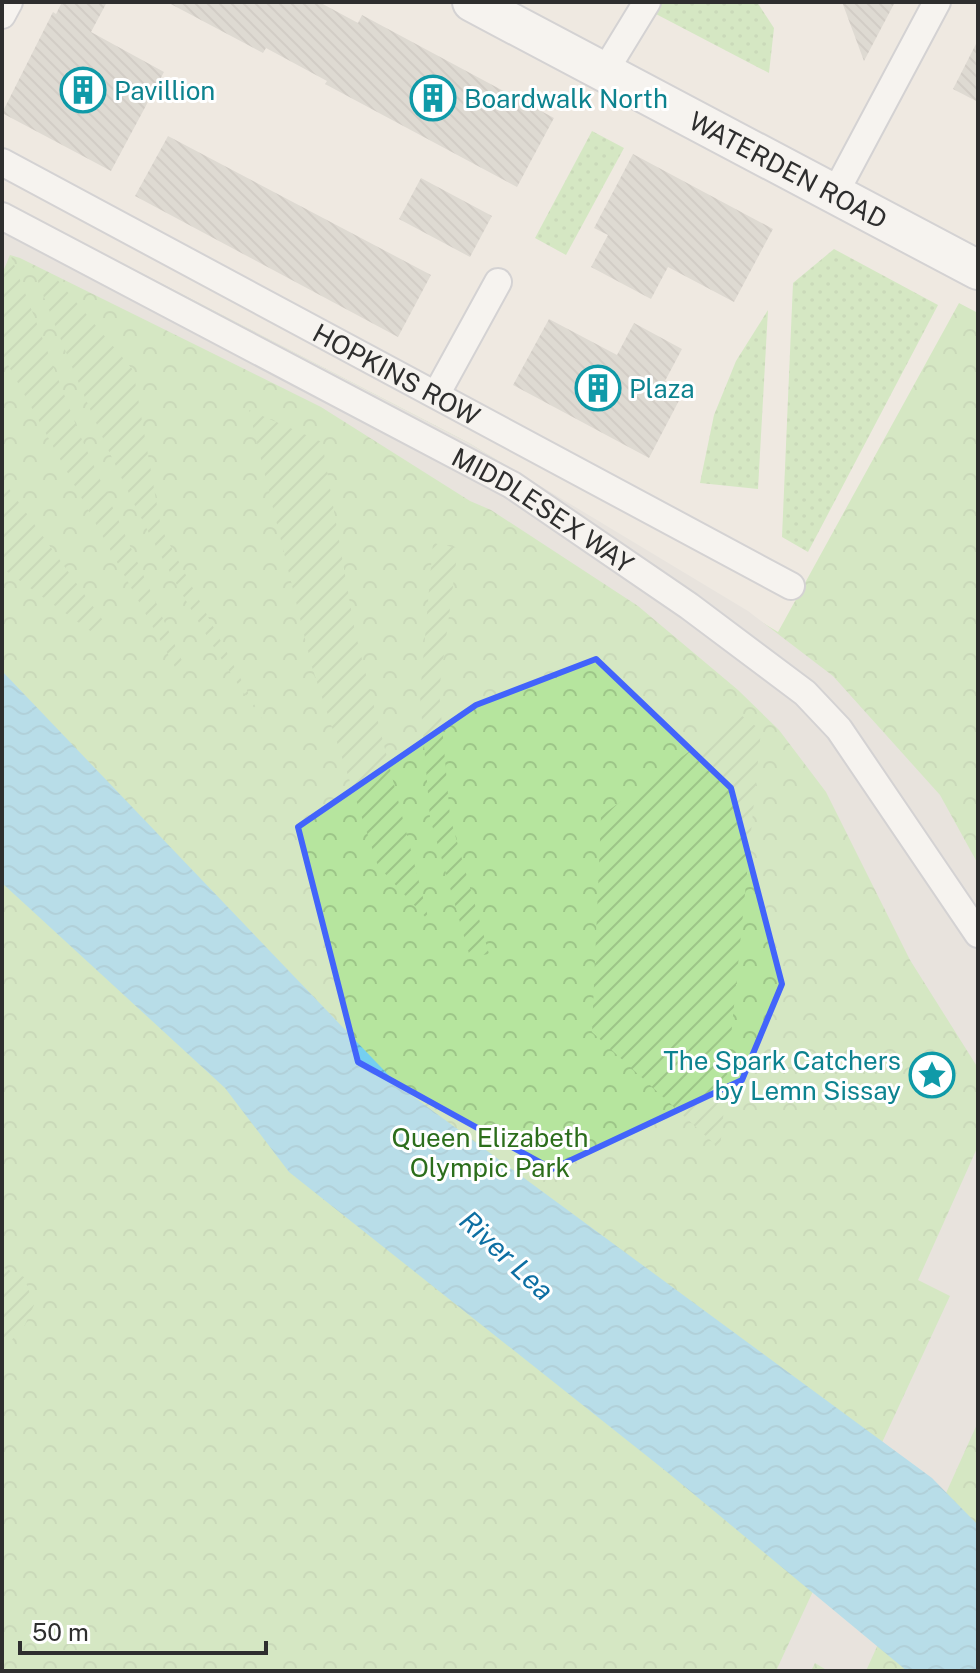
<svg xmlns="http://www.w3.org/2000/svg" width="980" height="1673" viewBox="0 0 980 1673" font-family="'Public Sans',sans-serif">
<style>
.grass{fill:url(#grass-dots)}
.park{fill:url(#park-crowns)}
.garden{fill:url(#garden-furrows)}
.plaza{fill:#dfdcd8}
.water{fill:url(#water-waves)}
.building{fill:url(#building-back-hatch)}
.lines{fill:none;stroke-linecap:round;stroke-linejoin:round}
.street-casing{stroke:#b4b7c1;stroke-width:30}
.secondary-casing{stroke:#b4b7c1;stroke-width:42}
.street{stroke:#fff;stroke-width:26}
.secondary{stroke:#fff;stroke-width:38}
.marked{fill:none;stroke:#4264fb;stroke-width:6;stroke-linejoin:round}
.labels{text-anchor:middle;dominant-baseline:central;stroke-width:6;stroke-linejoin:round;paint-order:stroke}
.culture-label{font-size:26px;fill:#0d838f;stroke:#fff;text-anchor:start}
.street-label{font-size:26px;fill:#2e2e2e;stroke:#fff}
.park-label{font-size:26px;fill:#2c6e1b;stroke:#fff}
.water-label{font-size:28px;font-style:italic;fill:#0d6fa3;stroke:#fff}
</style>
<defs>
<pattern id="grass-dots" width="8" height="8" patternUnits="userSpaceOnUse" patternTransform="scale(2)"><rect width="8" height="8" fill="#b6e59e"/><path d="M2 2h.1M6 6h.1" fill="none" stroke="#9dc588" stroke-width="1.8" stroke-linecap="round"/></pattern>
<pattern id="park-crowns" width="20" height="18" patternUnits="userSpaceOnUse" patternTransform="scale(2)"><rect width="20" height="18" fill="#b6e59e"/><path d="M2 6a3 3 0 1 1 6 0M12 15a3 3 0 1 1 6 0" fill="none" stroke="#9dc588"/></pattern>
<pattern id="garden-furrows" width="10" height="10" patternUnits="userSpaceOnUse" patternTransform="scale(2)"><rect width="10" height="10" fill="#b6e59e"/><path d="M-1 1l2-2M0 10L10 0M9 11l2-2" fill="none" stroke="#9dc588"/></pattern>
<pattern id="water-waves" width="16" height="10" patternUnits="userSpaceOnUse" patternTransform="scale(2)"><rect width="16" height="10" fill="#75cff0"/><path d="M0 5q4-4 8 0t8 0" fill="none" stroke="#66b2ce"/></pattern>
<pattern id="building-back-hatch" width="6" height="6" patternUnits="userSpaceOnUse" patternTransform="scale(2)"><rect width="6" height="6" fill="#cbc7bf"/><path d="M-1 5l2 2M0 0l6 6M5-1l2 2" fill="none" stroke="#afaba4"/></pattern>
</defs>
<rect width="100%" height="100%" fill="#efe9e1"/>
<g class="grass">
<path d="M660 2H757L774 28 769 73 654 13Z"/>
<path d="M592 131 624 148 566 255 535 238Z"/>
<path d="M834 249 938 305 808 552 782 537 793 283Z"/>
<path d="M768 310 758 489 700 483 714 415 736 361Z"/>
</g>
<path class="park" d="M2 201 469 443 778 632 959 303 978 313V1671H2Z"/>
<g class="garden">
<path d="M10 254 79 433 188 674 180 676 2 354V275Z"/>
<path d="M31 263 50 271 133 370 161 528 262 719C162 579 92 425 31 263Z"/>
<path d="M249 410 322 442 355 632 429 921 378 866 312 667Z"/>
<path d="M2 479 104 622 96 635 2 568Z"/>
<path d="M433 543 458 548 439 691 450 817 489 954 470 957 430 818 420 696Z"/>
<path d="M734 710 761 730 720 1149 592 1032 601 816 728 723Z"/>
<path d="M2 1267 24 1277 34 1305 23 1329 2 1349Z"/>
</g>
<g class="plaza">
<path d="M2 201 469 443 748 611 833 676 940 795 978 864V1068L910 960 826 792 779 730 738 690 638 606 491 510 470 501 321 407 20 258 10 255 2 274Z"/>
<path d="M978 1146V1422L866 1671H828L815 1663 811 1671H776L950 1296 918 1280Z"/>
</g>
<path class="water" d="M2 671 399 1086 932 1478 978 1525V1671H907L667 1472 289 1172 225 1088 2 883Z"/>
<g class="building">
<path d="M62 2H107L91 32 164 72 111 171 2 113 53 12 56 14Z"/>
<path d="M167 2H319L358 23 362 15 554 118 517 187 325 84 327 81 266 48 263 53Z"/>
<path d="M842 2H895L864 61Z"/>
<path d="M978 40V102L953 89Z"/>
<path d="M168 136 431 275 398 337 135 196Z"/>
<path d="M633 154 773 229 734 302 668 267 651 299 591 267 608 235 594 228Z"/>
<path d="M421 178 492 216 470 257 399 219Z"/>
<path d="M549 319 617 355 634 323 682 349 665 381 684 391 649 458 513 385Z"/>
</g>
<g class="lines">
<g class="street-casing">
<g id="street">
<path d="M2 15 9 2"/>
<path d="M603 74 647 2"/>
<path id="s1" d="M2 162 791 586"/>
<path d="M834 195 937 2"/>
<path id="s2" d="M2 216 512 485 689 606 805 693 839 729 978 934"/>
<path d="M437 393 498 282"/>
</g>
</g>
<g class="secondary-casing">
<g id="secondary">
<path id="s3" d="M472 2 978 270"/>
</g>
</g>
<use href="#street" class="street"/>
<use href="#secondary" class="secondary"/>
</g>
<path d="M0 0H980V1673H0ZM596 659 731 788 782 984 742 1080 552 1169 358 1062 298 827 476 705Z" fill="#efe9e1" fill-opacity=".55" fill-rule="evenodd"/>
<path class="marked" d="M596 659 731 788 782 984 742 1080 552 1169 358 1062 298 827 476 705Z"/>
<defs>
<g id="building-ring" transform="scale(2.3)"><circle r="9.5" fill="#fff" stroke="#0f9aa8" stroke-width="1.5"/><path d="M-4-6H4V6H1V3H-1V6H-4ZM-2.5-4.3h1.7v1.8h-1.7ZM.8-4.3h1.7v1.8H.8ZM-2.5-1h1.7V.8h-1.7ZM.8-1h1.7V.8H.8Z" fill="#0f9aa8"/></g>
<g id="sight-ring" transform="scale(2.3)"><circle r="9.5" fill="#fff" stroke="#0f9aa8" stroke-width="1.5"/><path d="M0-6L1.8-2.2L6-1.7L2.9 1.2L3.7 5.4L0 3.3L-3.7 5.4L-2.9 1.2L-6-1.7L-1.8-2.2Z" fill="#0f9aa8"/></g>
</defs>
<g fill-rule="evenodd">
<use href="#building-ring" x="83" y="90"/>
<use href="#building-ring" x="433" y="98"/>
<use href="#building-ring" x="598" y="388"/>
<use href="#sight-ring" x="932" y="1075"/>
</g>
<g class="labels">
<g class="culture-label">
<text x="114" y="90">Pavillion</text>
<text x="464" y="98">Boardwalk North</text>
<text x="629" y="388">Plaza</text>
<text x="901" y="1060" text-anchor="end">The Spark Catchers<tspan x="901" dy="30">by Lemn Sissay</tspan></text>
</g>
<g class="street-label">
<text stroke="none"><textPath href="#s3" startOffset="358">WATERDEN ROAD</textPath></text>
<text stroke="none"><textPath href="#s1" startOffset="448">HOPKINS ROW</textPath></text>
<text stroke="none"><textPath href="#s2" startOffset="616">MIDDLESEX WAY</textPath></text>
</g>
<g class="park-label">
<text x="490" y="1137">Queen Elizabeth<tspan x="490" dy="30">Olympic Park</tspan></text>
</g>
<g class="water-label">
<text transform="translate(507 1255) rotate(43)">River Lea</text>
</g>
</g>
<rect width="980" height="1673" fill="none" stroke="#2e2e2e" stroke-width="8"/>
<path d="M20 1641v12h246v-12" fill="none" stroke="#2e2e2e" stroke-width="4"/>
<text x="32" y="1641" font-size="24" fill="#2e2e2e" stroke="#ffffff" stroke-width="6" paint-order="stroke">50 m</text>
</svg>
